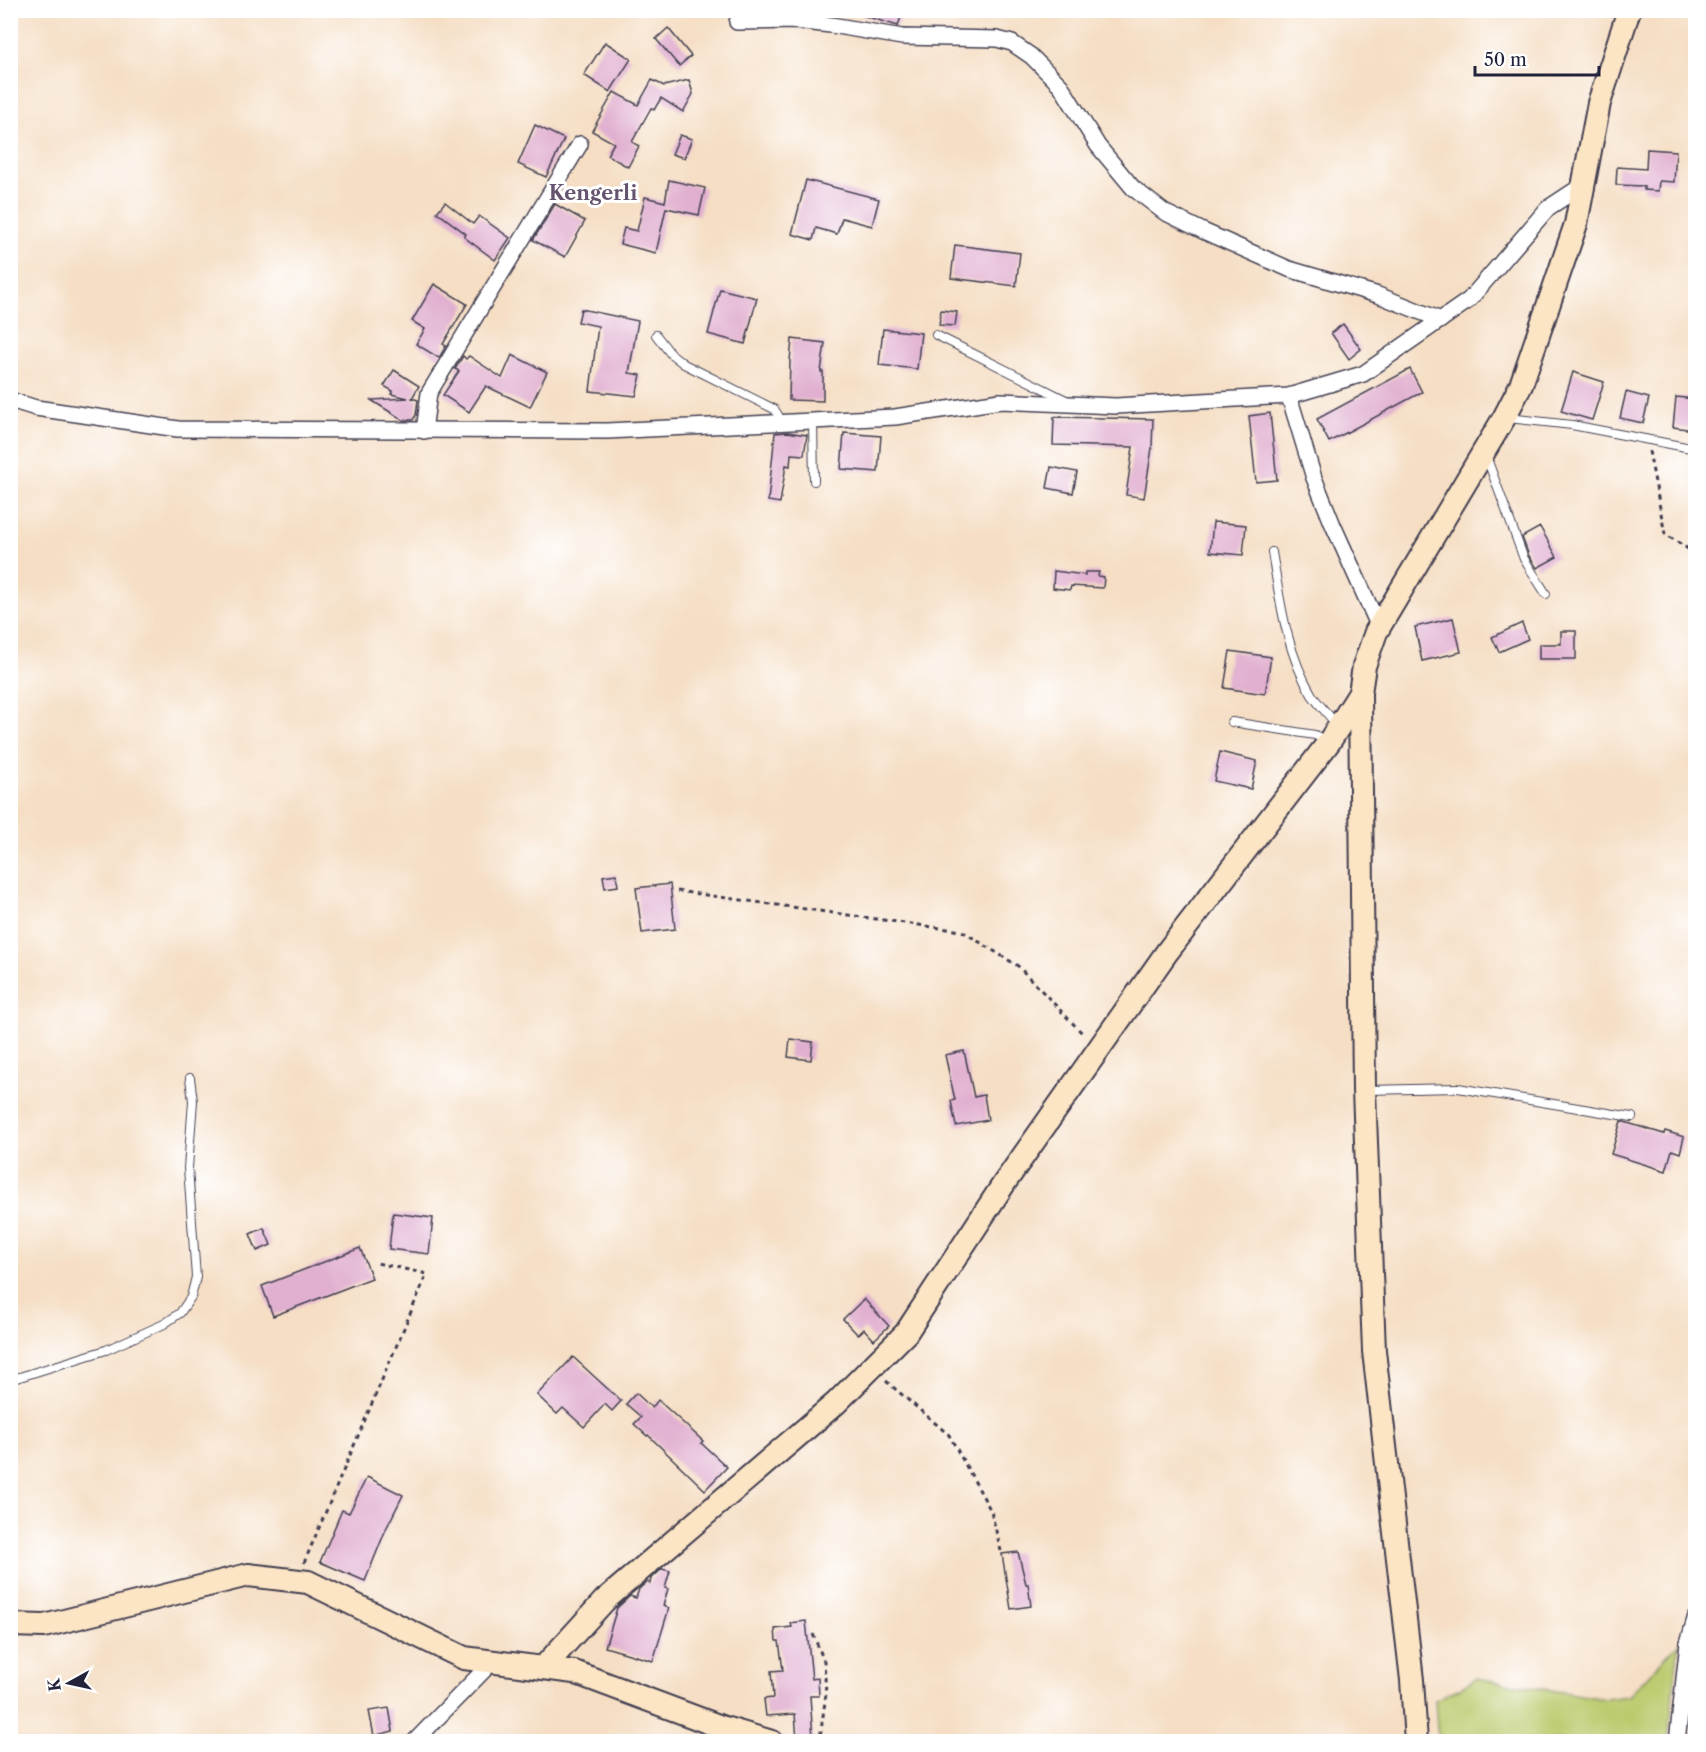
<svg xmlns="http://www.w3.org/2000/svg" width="1706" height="1752" viewBox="0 0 1706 1752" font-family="'Libre Caslon Text',serif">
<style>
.green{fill:#bbca6d;stroke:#6e7654;stroke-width:1.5}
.building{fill:#e1b0d0}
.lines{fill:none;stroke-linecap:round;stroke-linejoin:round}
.lane-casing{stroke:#423e50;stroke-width:10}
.street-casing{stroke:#423e50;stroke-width:18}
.secondary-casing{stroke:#423e50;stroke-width:26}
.path{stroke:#423e50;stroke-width:3;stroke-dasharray:4.5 4.5;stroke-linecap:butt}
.lane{stroke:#fff;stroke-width:8}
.street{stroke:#fff;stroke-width:15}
.secondary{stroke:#fce5c4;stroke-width:22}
.labels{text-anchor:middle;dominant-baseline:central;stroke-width:6;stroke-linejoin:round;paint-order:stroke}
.neighbourhood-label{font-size:20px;font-weight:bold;fill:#65546f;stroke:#fff}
</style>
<rect width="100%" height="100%" fill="#fff"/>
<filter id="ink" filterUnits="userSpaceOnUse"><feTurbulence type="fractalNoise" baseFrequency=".0167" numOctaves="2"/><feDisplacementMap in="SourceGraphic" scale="12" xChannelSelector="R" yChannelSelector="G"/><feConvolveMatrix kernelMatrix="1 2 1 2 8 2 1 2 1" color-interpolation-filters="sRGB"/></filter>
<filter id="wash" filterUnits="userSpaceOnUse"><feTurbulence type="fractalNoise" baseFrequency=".008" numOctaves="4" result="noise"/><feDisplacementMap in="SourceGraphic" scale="24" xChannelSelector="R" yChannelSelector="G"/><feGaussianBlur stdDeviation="1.35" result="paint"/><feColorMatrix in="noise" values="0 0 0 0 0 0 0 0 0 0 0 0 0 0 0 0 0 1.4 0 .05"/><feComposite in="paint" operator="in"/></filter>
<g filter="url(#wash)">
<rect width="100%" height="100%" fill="#f5dec4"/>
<path class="green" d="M1679 1643 1668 1741H1438L1435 1700 1460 1688 1476 1678 1605 1699 1629 1696Z"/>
<g id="blocks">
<g class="building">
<path d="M859 10H903L898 26 858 14Z"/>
<path d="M668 28 691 56 679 66 656 39Z"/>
<path d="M605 42 631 59 610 92 584 75Z"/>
<path d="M652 80 664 86 689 80 693 94 683 112 661 98 654 110 651 108 632 142 639 146 628 167 607 155 614 143 592 131 614 92 638 105Z"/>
<path d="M535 125 564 139 546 177 518 164Z"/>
<path d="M680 135 692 139 684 158 672 154Z"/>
<path d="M1647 149 1676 151 1674 182 1659 181 1658 191 1644 190V186L1616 185 1617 167 1646 169Z"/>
<path d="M669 180 705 188 699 215 666 208 656 253 620 244 624 228 637 231 645 197 665 202Z"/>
<path d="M806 180 879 199 872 226 842 218 837 234 816 228 813 240 792 234Z"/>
<path d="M445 202 473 224 479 216 510 238 495 260 464 237 466 234 437 212Z"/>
<path d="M555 204 585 221 565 257 533 240Z"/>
<path d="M955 245 1020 253 1016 286 951 278Z"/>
<path d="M434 284 467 304 443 344 446 346 439 358 416 344 425 329 412 321Z"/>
<path d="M720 289 757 298 745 344 708 334Z"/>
<path d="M581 309 638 321 629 373 641 375 636 396 590 391 598 326 578 322Z"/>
<path d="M941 310 957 312 955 326 939 325Z"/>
<path d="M1343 324 1361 349 1349 359 1331 333Z"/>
<path d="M883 329 921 333 917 369 879 365Z"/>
<path d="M792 339 825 343 821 372H823V401L789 400 790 361Z"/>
<path d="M512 355 547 372 530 407 486 386 469 412 443 395 459 371 455 369 463 356 466 359 469 356 502 378Z"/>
<path d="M1410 369 1422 392 1329 442 1317 419Z"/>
<path d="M394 370 419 386 412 398 418 400 416 415 413 420H403L371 400 408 398 391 394 393 391 384 386Z"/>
<path d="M1573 372 1604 382 1592 420 1561 411Z"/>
<path d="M1626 392 1649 398 1643 423 1620 418Z"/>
<path d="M1676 397 1695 399 1694 430 1673 427Z"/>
<path d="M1270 413 1277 480 1256 482 1249 416Z"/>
<path d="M1054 417 1153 419 1152 448 1144 498 1126 495 1133 447 1053 445Z"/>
<path d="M787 432 807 435 804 455 791 454 790 466 786 465 780 503 768 501 775 433Z"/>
<path d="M844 433 881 436 878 472 841 469Z"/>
<path d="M1051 467 1077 472 1073 493 1047 488Z"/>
<path d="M1213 522 1246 525 1243 555 1210 552Z"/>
<path d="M1540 527 1557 557 1537 568 1529 556 1522 537Z"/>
<path d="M1054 571 1085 575V572H1099L1098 576 1104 577 1103 588 1071 586 1070 590 1053 588Z"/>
<path d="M1453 618 1461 652 1422 661 1415 627Z"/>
<path d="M1522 623 1528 639 1499 652 1492 637Z"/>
<path d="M1561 631H1576V659H1539V644H1561Z"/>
<path d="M1230 651 1271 657 1265 694 1224 688Z"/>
<path d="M1220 752 1257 761 1251 789 1214 781Z"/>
<path d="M616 874 618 886 605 888 603 876Z"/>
<path d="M670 884 675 929 642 933 636 888Z"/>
<path d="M790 1039 813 1042 811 1060 788 1057Z"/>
<path d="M964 1051 974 1097 984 1095 988 1120 956 1126 951 1101 955 1100 945 1055Z"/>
<path d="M1621 1121 1664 1134 1665 1131 1684 1137 1680 1153 1672 1150 1666 1171 1611 1154Z"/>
<path d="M393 1213 433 1218 429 1254 389 1249Z"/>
<path d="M264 1228 271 1245 257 1251 250 1234Z"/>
<path d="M360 1248 372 1278 273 1316 262 1286Z"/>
<path d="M864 1299 889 1326 874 1340 864 1329 858 1335 843 1319Z"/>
<path d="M573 1357 621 1401 612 1411 605 1404 584 1427 563 1408 557 1414 537 1395Z"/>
<path d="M636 1393 652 1408 658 1400 703 1441 701 1443 727 1467 705 1490 648 1435 647 1436 634 1424 641 1417 626 1404Z"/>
<path d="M367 1477 403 1495 386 1529 365 1581 320 1562 342 1510 349 1513Z"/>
<path d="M1018 1552 1026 1584H1028L1031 1606 1011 1609 1002 1554Z"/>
<path d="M662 1569 670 1571 665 1588 668 1589 663 1606 669 1608 653 1661 605 1647 617 1608 630 1596 636 1598 639 1589 647 1582 650 1583 651 1579Z"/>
<path d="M806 1621 812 1679 818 1678 819 1696H810L813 1738 797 1740 795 1714 766 1716 764 1699 773 1698 771 1671 783 1670 779 1641H776L775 1629 792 1627 791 1623Z"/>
<path d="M389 1708 393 1731 374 1736 369 1711Z"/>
</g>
</g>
</g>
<g filter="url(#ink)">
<use href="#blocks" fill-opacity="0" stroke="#423e50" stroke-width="1.5"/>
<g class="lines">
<g class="lane-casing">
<g id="lane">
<path d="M656 335 670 353 684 364 774 409 778 415 781 423"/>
<path d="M936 335 1066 400"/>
<path d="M1508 418 1572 425 1696 449"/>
<path d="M813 421 814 481"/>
<path d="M1486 456 1524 559 1546 594"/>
<path d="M1272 552C1280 600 1286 652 1312 695 1319 705 1328 714 1336 724"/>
<path d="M1232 722 1315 735 1328 742"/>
<path d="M1366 1090 1458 1088 1632 1117"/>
<path d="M10 1380 106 1350 164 1324 180 1313 191 1297 196 1277 188 1168 193 1101 190 1078"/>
</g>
</g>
<g class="street-casing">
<g id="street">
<path d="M737 22 795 21 831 25 902 37 997 39 1012 43 1031 56 1061 86 1098 146 1133 188 1164 212 1203 231 1289 269 1378 295 1441 320"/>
<path d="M1289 396 1314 478 1333 525 1379 627"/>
<path d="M10 400 36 408 178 429 607 431 895 417 1000 401 1116 406 1289 396 1363 374 1469 300 1548 208 1583 185"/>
<path d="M424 431 429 393 580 144"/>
<path d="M1688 1643 1696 1616"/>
<path d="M414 1742 493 1661"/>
<path d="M1677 1742 1688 1643 1696 1639"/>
</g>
</g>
<g class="secondary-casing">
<g id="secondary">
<path d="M10 1625 44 1626 248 1575 308 1582 464 1658 574 1672 721 1727 772 1742"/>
<path d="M543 1668 605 1600 836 1403 906 1333 1005 1182 1167 952 1329 742 1360 693"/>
<path d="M1416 1742 1412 1680 1374 1351 1364 1090 1360 693 1364 666 1376 632 1504 418 1521 385 1576 224 1599 103 1629 10"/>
</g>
</g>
<g class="path">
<path d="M1649 451 1665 534 1696 554"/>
<path d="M677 891 962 931 1018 966 1084 1035"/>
<path d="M886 1381 949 1435 991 1511 1001 1551"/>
<path d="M304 1563 427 1274 377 1263"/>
<path d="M813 1634 824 1661 826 1694 820 1738 816 1742"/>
</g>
<use href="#lane" class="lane"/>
<use href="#street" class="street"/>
<use href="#secondary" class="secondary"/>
</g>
</g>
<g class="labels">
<g class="neighbourhood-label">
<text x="593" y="193">Kengerli</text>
</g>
</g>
<rect width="1706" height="1752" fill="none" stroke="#fff" stroke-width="36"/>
<g transform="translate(69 1683) rotate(262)" stroke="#ffffff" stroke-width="4.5" paint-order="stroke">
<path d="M0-4.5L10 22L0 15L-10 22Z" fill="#22223b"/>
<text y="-9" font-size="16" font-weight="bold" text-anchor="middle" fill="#22223b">K</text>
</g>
<path d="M1475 66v9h124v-9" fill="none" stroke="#22223b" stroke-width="3"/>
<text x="1484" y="66" font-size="18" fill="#22223b" stroke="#ffffff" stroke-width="4.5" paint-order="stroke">50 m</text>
</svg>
